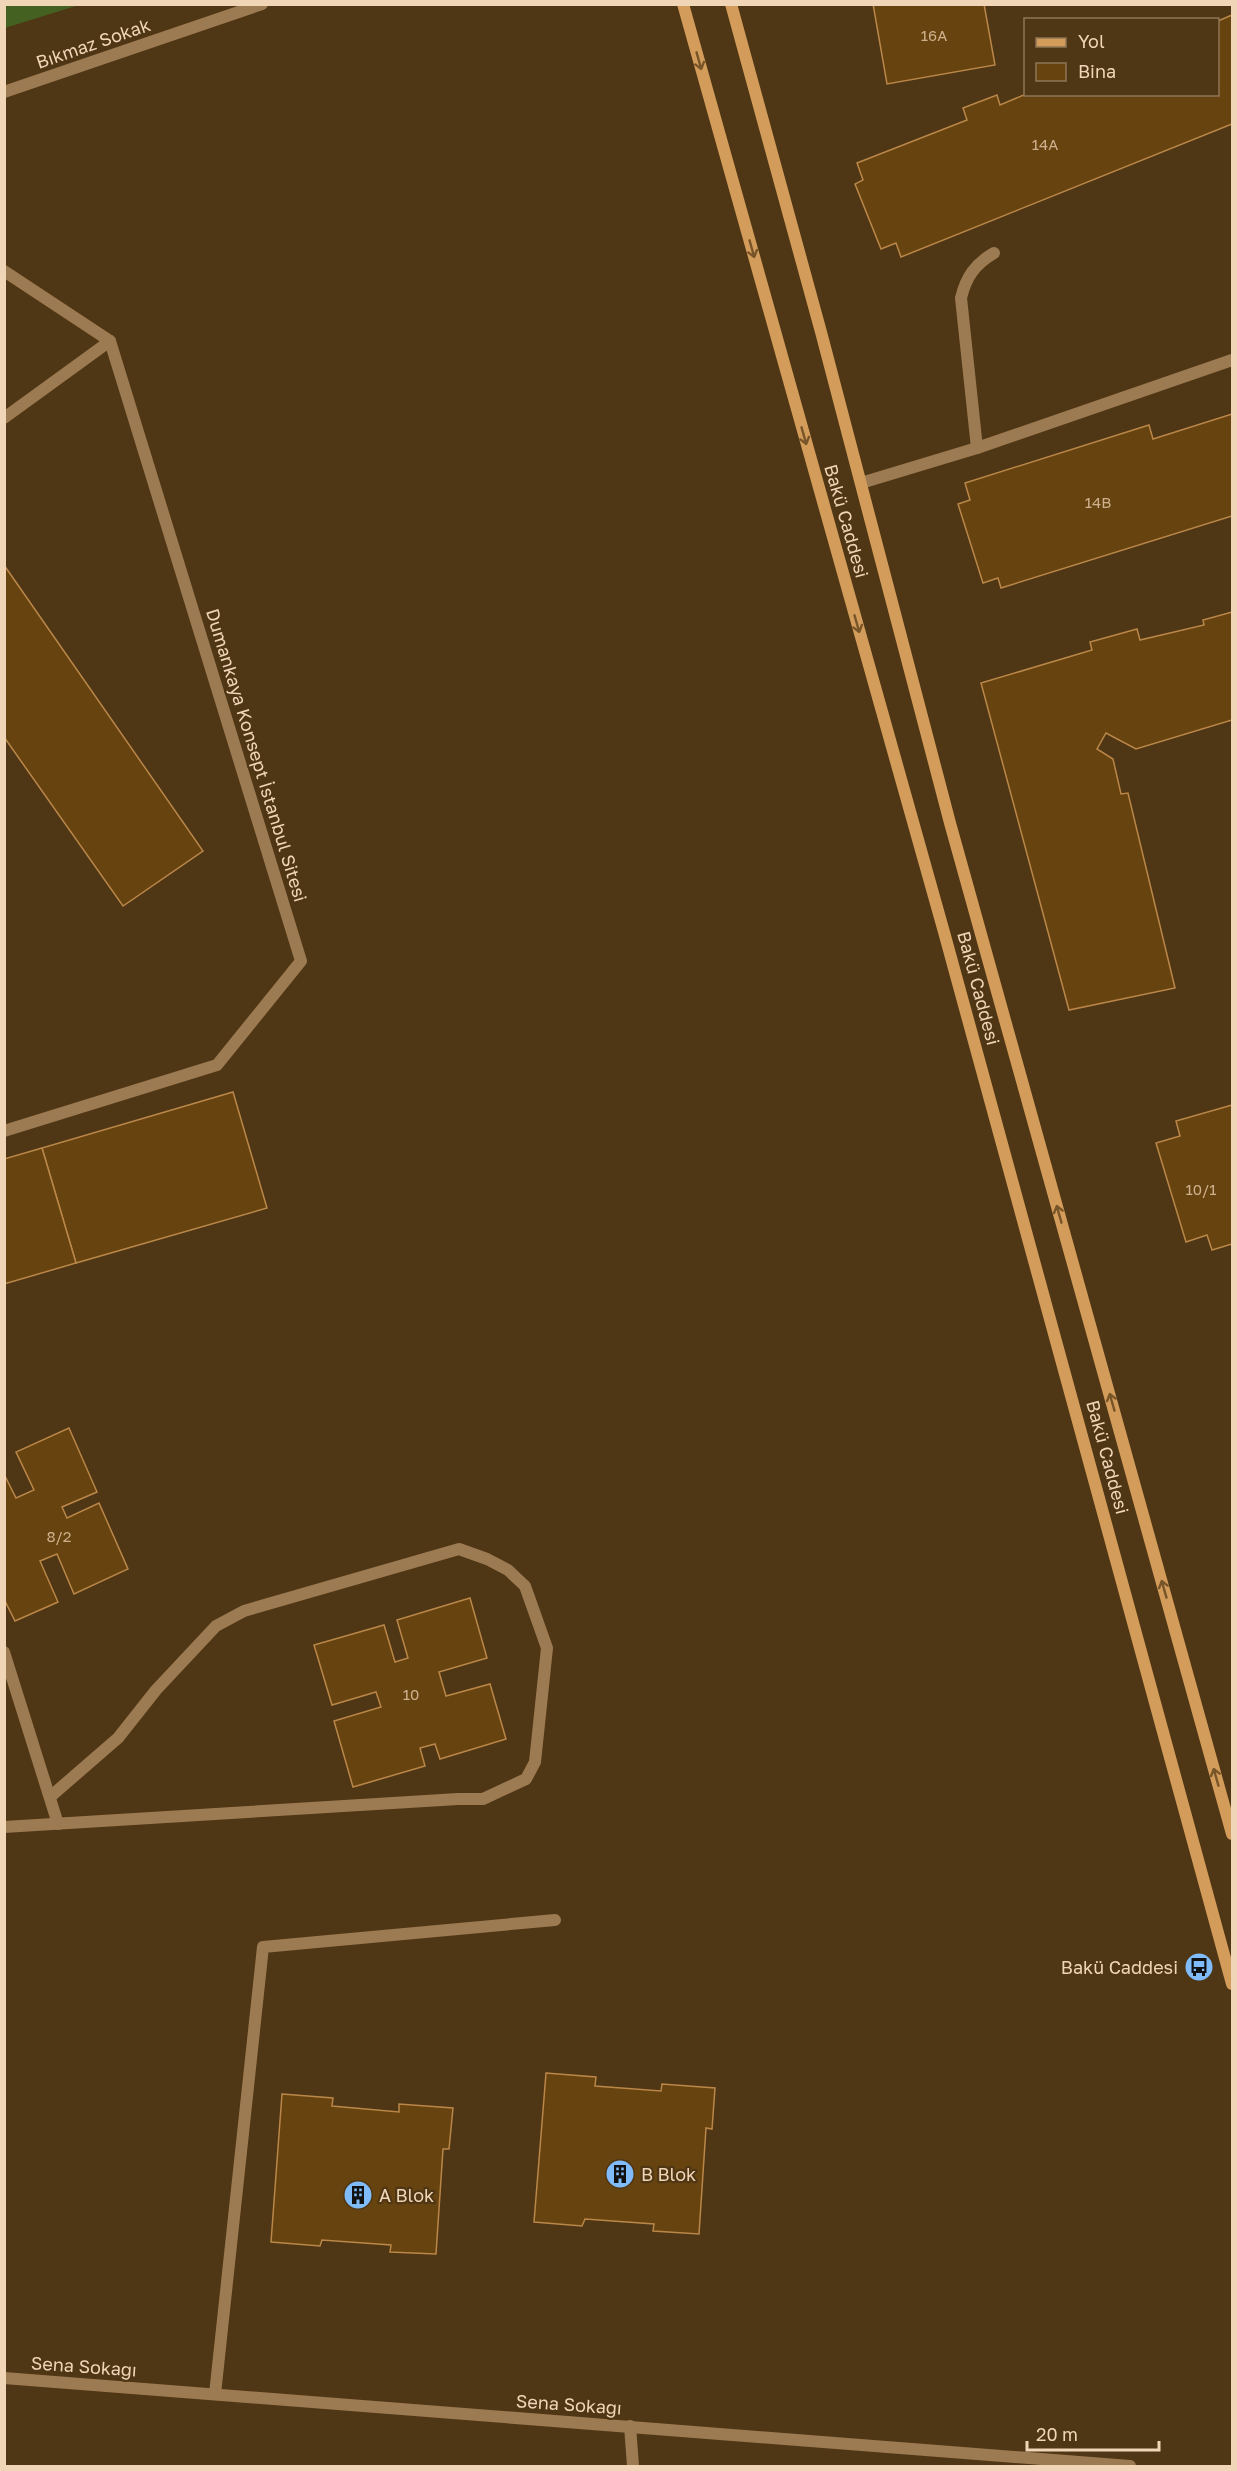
<svg xmlns="http://www.w3.org/2000/svg" width="1237" height="2471" viewBox="0 0 1237 2471" font-family="'Golos Text',sans-serif">
<style>
.green{fill:#446122}
.building{fill:#674310;stroke:#ba8749;stroke-width:1.5}
.lines{fill:none;stroke-linecap:round;stroke-linejoin:round}
.service{stroke:#9c7a52;stroke-width:12}
.minor{stroke:#9c7a52;stroke-width:12}
.tertiary{stroke:#9c7a52;stroke-width:12}
.secondary{stroke:#d39c5a;stroke-width:12}
.oneway{stroke:#775529}
.labels{text-anchor:middle;dominant-baseline:central;stroke-width:4.5;stroke-linejoin:round;paint-order:stroke}
.number-label{font-size:15px;fill:#ceb08d}
.street-label{font-size:18px;fill:#f0d5b7;stroke:#4f3614}
.poi-label{font-size:18px;fill:#f0d5b7;stroke:#4f3614;text-anchor:start}
</style>
<rect width="100%" height="100%" fill="#4f3614"/>
<path class="green" d="M5 4H79V5L5 28Z"/>
<g class="building">
<path d="M873 4H984L995 65 887 84Z"/>
<path d="M1232 15V124L901 257 896 243 881 249 855 184 863 180 857 163 967 120 963 108 997 95 1000 105 1026 94H1218V21Z"/>
<path d="M1232 414V516L1001 588 998 578 983 583 958 504 970 500 965 483 1149 425 1153 439Z"/>
<path d="M4 565 203 851 123 906 4 737Z"/>
<path d="M1232 612V720L1136 749 1106 733 1097 749 1113 759 1121 794 1128 793 1175 988 1069 1010 981 683 1092 650 1090 642 1137 629 1140 640 1204 625 1203 620Z"/>
<path d="M233 1092 267 1208 76 1263 42 1148Z"/>
<path d="M1232 1105V1244L1212 1250 1207 1235 1186 1242 1156 1143 1180 1136 1176 1121Z"/>
<path d="M42 1148 76 1263 4 1284V1159Z"/>
<path d="M69 1428 97 1492 62 1507 67 1518 99 1503 128 1569 74 1594 57 1554 40 1561 58 1602 15 1621 4 1599V1474L16 1498 34 1490 16 1452Z"/>
<path d="M470 1598 487 1658 439 1672 446 1696 490 1684 506 1739 440 1759 435 1744 420 1748 425 1766 353 1787 334 1721 381 1707 376 1692 332 1705 314 1645 384 1625 395 1662 408 1658 397 1620Z"/>
<path d="M546 2073 596 2077 595 2086 661 2091 662 2084 715 2088 712 2129 706 2128 699 2234 653 2231 654 2224 585 2219 582 2226 534 2222Z"/>
<path d="M282 2094 333 2098 332 2106 399 2112V2104L453 2108 449 2149H443L436 2254 390 2252 391 2245 322 2240 320 2246 271 2242Z"/>
</g>
<g class="lines">
<g class="service">
<path d="M977 448 961 298C966 277 975 264 994 253"/>
<path d="M861 483 977 448 1232 360"/>
<path d="M4 1652 58 1824"/>
<path d="M50 1797 118 1738 156 1690 216 1626 244 1611 459 1549 487 1559 508 1570 525 1586 547 1648 535 1762 526 1779 483 1799H458"/>
<path d="M215 2394 263 1947 555 1920"/>
</g>
<g class="minor">
<path d="M4 92 262 4"/>
<path d="M4 271 110 341 301 961 217 1065 4 1131"/>
<path d="M4 418 110 341"/>
<path d="M4 1827 458 1799"/>
<path d="M630 2426 633 2466"/>
</g>
<path class="tertiary" d="M4 2378 1130 2466"/>
<g class="secondary">
<path d="M683 4 944 932 1232 1984"/>
<path d="M731 4 821 332 950 823 1232 1834"/>
</g>
</g>
<defs><path id="oneway-shaft" d="M-6 0H5M1.5-3L5.5 0L1.5 3" fill="none" stroke-width="1.6" stroke-linecap="round" stroke-linejoin="round" transform="scale(1.5)"/></defs>
<g class="oneway">
<use href="#oneway-shaft" transform="translate(699 61) rotate(74)"/>
<use href="#oneway-shaft" transform="translate(752 249) rotate(74)"/>
<use href="#oneway-shaft" transform="translate(804 436) rotate(74)"/>
<use href="#oneway-shaft" transform="translate(857 624) rotate(74)"/>
<use href="#oneway-shaft" transform="translate(1059 1214) rotate(-106)"/>
<use href="#oneway-shaft" transform="translate(1112 1402) rotate(-106)"/>
<use href="#oneway-shaft" transform="translate(1164 1589) rotate(-106)"/>
<use href="#oneway-shaft" transform="translate(1216 1777) rotate(-106)"/>
</g>
<defs>
<g id="bus-disc" transform="scale(1.5)"><circle r="9.5" fill="#81bcfa" stroke="#4f3614"/><path d="M-5-6H5V4H4V6H2V4H-2V6H-4V4H-5ZM-3.5-4V0h7V-4ZM-3.5 1.2v1.5H-2V1.2ZM2 1.2v1.5H3.5V1.2Z" fill="#111"/></g>
<g id="building-disc" transform="scale(1.5)"><circle r="9.5" fill="#81bcfa" stroke="#4f3614"/><path d="M-4-6H4V6H1V3H-1V6H-4ZM-2.5-4.3h1.7v1.8h-1.7ZM.8-4.3h1.7v1.8H.8ZM-2.5-1h1.7V.8h-1.7ZM.8-1h1.7V.8H.8Z" fill="#111"/></g>
</defs>
<g fill-rule="evenodd">
<use href="#bus-disc" x="1199" y="1967"/>
<use href="#building-disc" x="620" y="2174"/>
<use href="#building-disc" x="358" y="2195"/>
</g>
<g class="labels">
<g class="number-label">
<text x="934" y="35">16A</text>
<text x="1045" y="144">14A</text>
<text x="1098" y="502">14B</text>
<text x="1201" y="1189">10/1</text>
<text x="59" y="1536">8/2</text>
<text x="411" y="1694">10</text>
</g>
<g class="street-label">
<text transform="translate(93 43) rotate(-19)">Bıkmaz Sokak</text>
<text transform="translate(847 521) rotate(74)">Bakü Caddesi</text>
<text transform="translate(257 755) rotate(73)">Dumankaya Konsept İstanbul Sitesi</text>
<text transform="translate(979 988) rotate(75)">Bakü Caddesi</text>
<text transform="translate(1108 1457) rotate(75)">Bakü Caddesi</text>
<text transform="translate(84 2366) rotate(4)">Sena Sokağı</text>
<text transform="translate(569 2404) rotate(4)">Sena Sokağı</text>
</g>
<g class="poi-label">
<text x="1178" y="1967" text-anchor="end">Bakü Caddesi</text>
<text x="641" y="2174">B Blok</text>
<text x="379" y="2195">A Blok</text>
</g>
</g>
<rect width="1237" height="2471" fill="none" stroke="#f0d5b7" stroke-width="12"/>
<rect x="1024" y="18" width="195" height="78" fill="#4f3614" stroke="#8f7655" stroke-width="1.5"/>
<rect x="1036" y="38" width="30" height="9" fill="#d39c5a" stroke="#8f7655" stroke-width="1.5"/>
<text x="1078" y="48" font-size="18" fill="#f0d5b7">Yol</text>
<rect x="1036" y="63" width="30" height="18" fill="#674310" stroke="#8f7655" stroke-width="1.5"/>
<text x="1078" y="78" font-size="18" fill="#f0d5b7">Bina</text>
<path d="M1027 2441v9h132v-9" fill="none" stroke="#f0d5b7" stroke-width="3"/>
<text x="1036" y="2441" font-size="18" fill="#f0d5b7" stroke="#4f3614" stroke-width="4.5" paint-order="stroke">20 m</text>
</svg>
